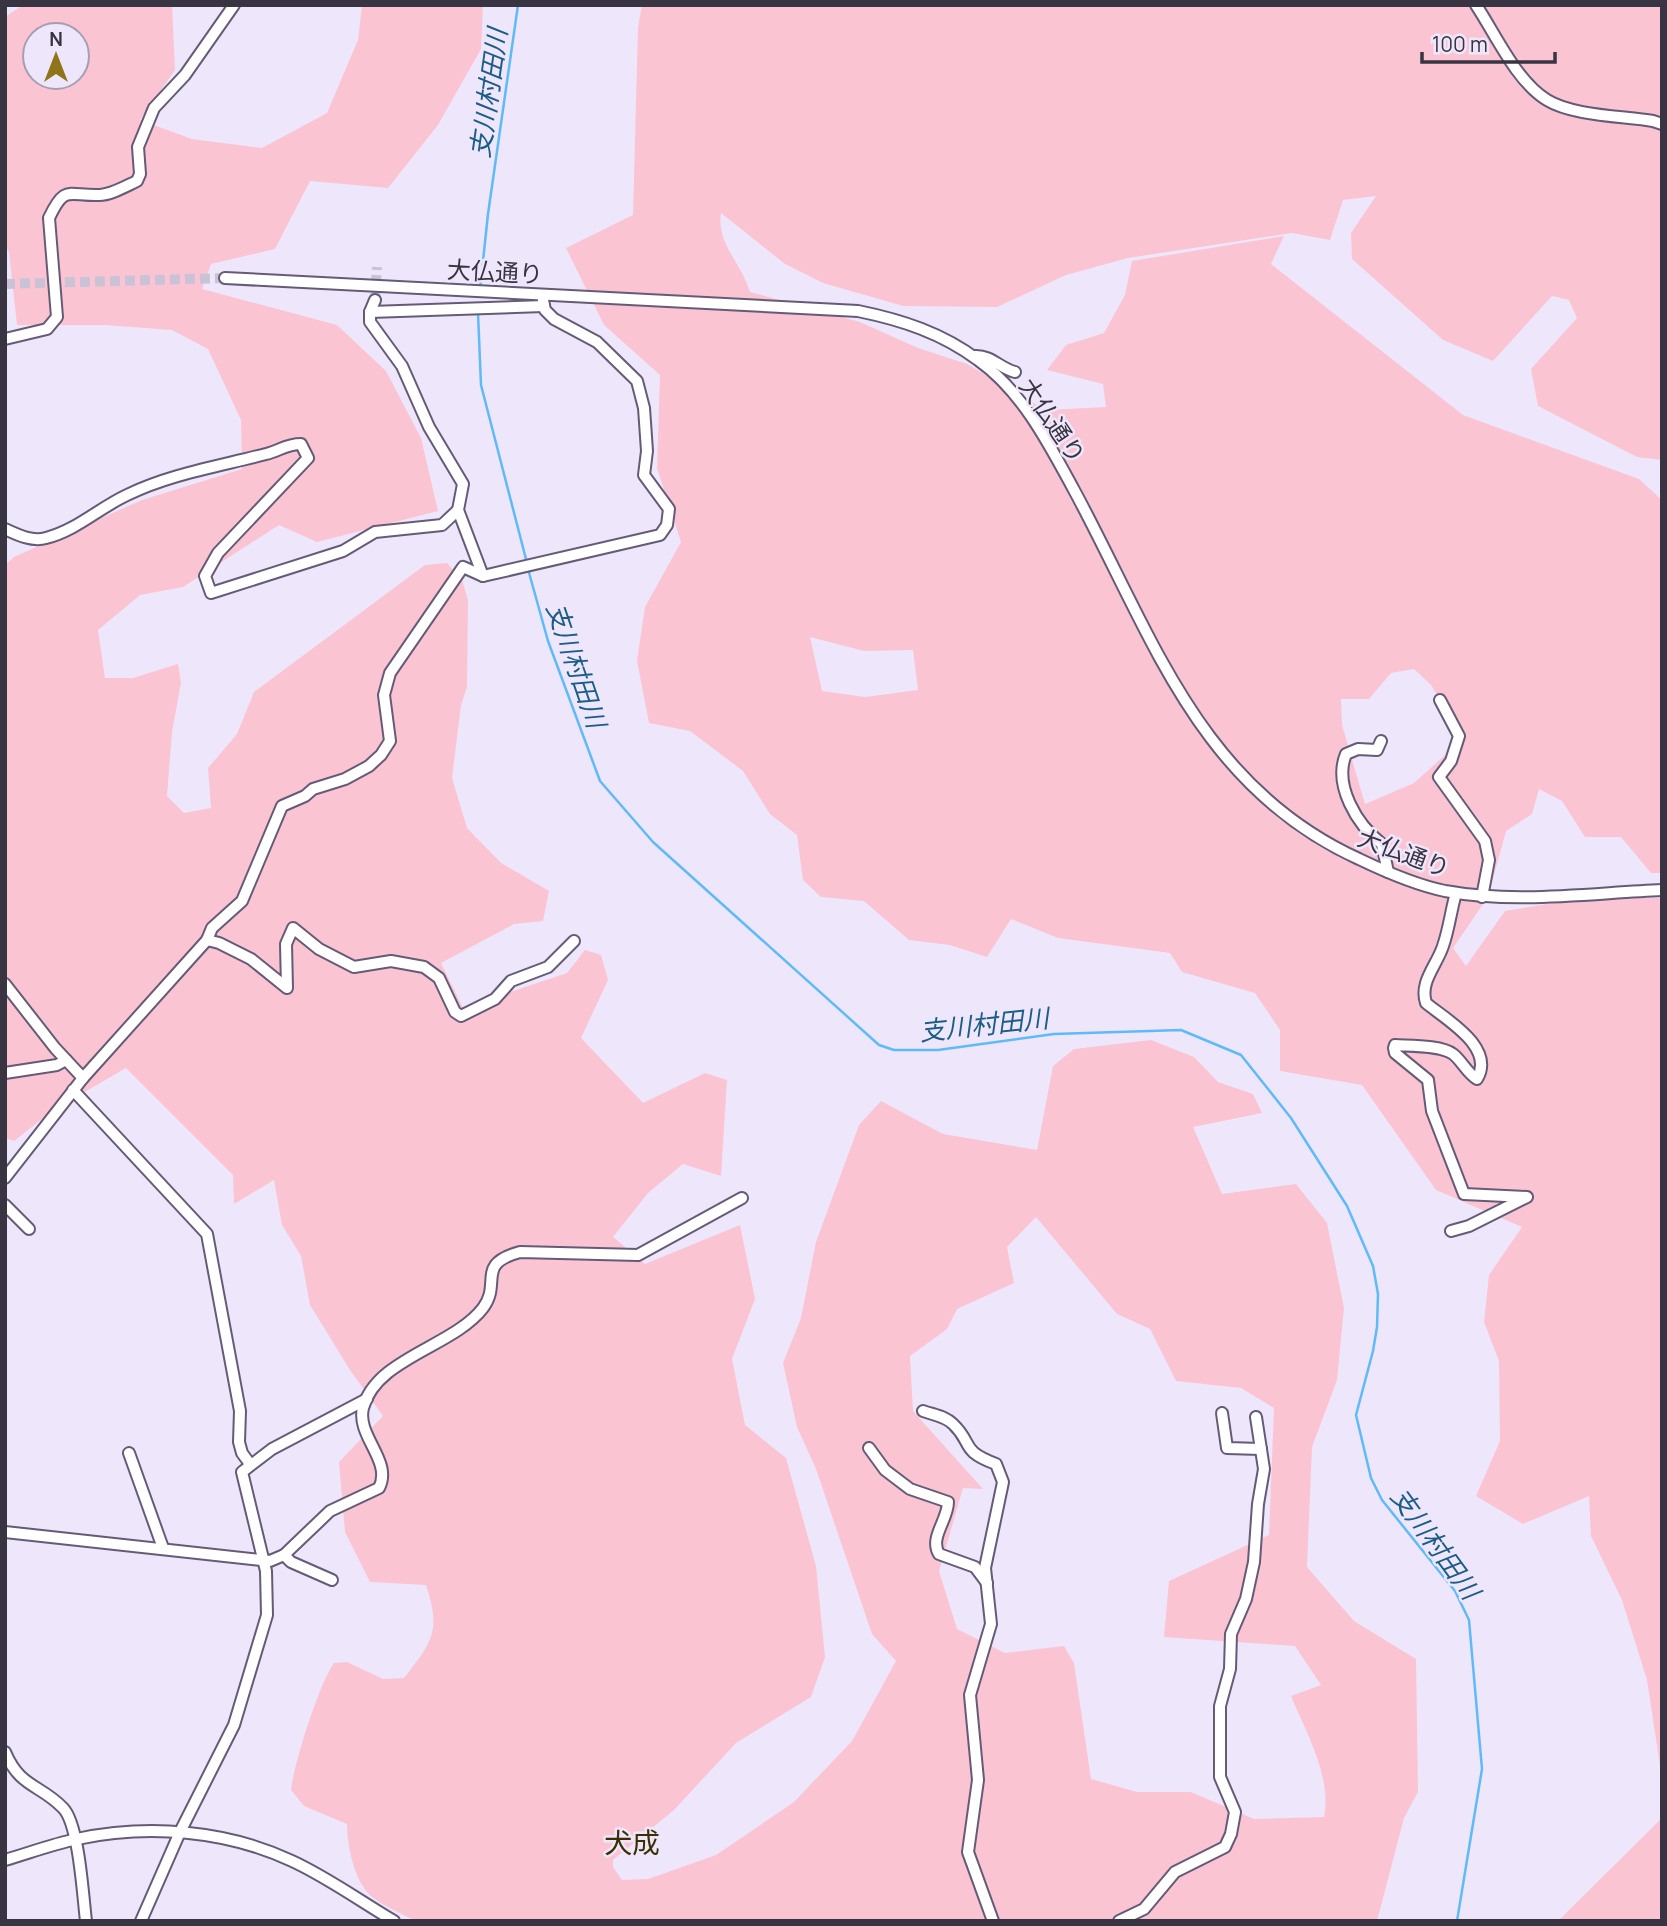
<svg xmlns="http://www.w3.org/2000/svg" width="1667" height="1926" viewBox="0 0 1667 1926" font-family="Manrope,'Noto Sans JP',sans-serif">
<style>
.green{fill:#fbc4d3;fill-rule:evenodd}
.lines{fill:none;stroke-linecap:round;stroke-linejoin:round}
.stream{stroke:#5fbaf9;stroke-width:2.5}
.minor-tunnel{stroke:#cac3d6;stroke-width:10;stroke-dasharray:10 5;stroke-linecap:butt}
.minor-casing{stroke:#655b77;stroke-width:14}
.minor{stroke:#fff;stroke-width:10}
.labels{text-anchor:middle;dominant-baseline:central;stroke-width:5;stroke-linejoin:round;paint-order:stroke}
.street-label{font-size:24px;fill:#393441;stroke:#eee7fb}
.water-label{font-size:26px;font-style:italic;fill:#1c5d87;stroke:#eee7fb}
.quarter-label{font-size:28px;fill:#3c2e03;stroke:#eee7fb}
</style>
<rect width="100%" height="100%" fill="#eee7fb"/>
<g class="green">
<path d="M23 5H172L175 70 140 120 192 139 262 148 327 113 358 40 362 5H483L481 49 438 125 388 188 310 181 275 249 211 264 202 289 337 325 386 371 421 438 438 511 317 542 279 525 183 587 140 595 98 630 105 678H133L178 664 181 683 172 732 167 796 184 813 211 808 208 768 237 734 254 692 425 565 447 563 462 580 468 600 467 687 461 705 452 778 467 828 501 863 549 891 543 921 514 924 441 963 463 1008 567 973 585 950 601 955 608 980 581 1038 643 1103 705 1073 727 1080 721 1176 683 1164 648 1193 613 1237 645 1264 740 1225 755 1299 732 1359 745 1425 786 1458 816 1566 825 1657 811 1697 736 1743 674 1810 613 1860V1867L622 1880 648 1879 716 1855 794 1802 852 1741 896 1661 872 1634 816 1469 797 1427 783 1363 801 1318 816 1242 859 1125 881 1101 943 1134 1037 1150 1053 1066 1074 1049 1151 1040 1194 1057 1218 1082 1253 1094 1262 1113 1193 1127 1222 1194 1296 1184 1327 1223 1344 1308 1337 1380 1312 1447 1307 1567 1354 1621 1416 1659 1418 1792 1404 1818 1377 1921H415C401 1913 383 1906 371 1896 354 1881 347 1845 347 1824L304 1806 291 1790C294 1763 319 1684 334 1663L347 1662 383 1679 404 1678C433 1641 441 1631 426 1585L370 1582 345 1532 339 1462 383 1416 350 1370 310 1305 301 1256 282 1225 274 1180 234 1204 233 1175 126 1068 52 1111 14 1141 5 1138V565L14 557 142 500 242 469 241 420 208 349 172 330 105 325H17L9 252 5 245V17ZM35 35H77V77H35ZM1036 1217 1117 1314 1150 1329 1176 1381 1241 1388 1274 1408 1269 1535 1169 1581 1164 1637 1295 1646 1321 1685 1291 1696C1306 1732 1332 1777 1324 1817L1254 1819 1191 1792H1137L1091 1779 1074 1663 1064 1646 1005 1653 957 1629 939 1571 963 1488 983 1489 913 1411 910 1356 947 1329 957 1309 1014 1283 1007 1247Z"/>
<path d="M642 5H1662V460L1637 457 1538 406 1531 369 1577 318 1569 300 1552 296 1493 361 1443 340 1352 259 1351 233 1376 196 1343 200 1330 240 1292 233 1128 258 1066 275 997 307 903 306 823 283 785 264 721 213C716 243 741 262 750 292L860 322 918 348 967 364 1046 410 1106 407 1103 384 1047 370 1066 345 1104 333 1125 295 1132 261 1284 236 1271 264 1463 415 1639 479 1662 500V873H1651L1621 837H1585L1562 801 1539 789 1532 814 1506 831 1488 897 1453 948 1466 966 1505 911 1583 898H1662V1779L1647 1680 1622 1600 1591 1536 1589 1496 1523 1524 1476 1496 1500 1441 1499 1361 1484 1322 1489 1275 1522 1227 1436 1190 1362 1085 1280 1071V1030L1255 993 1182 972 1170 953 1058 938 1011 919 987 957 950 945 909 940 864 901 821 897 803 880 797 835 770 814 743 771 690 731 649 723 637 661 645 607 681 542 657 468 660 375 604 325 566 248 633 215 638 27ZM810 637 864 651 913 650 918 690 865 697 822 691ZM1414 669 1431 685 1464 738 1414 783 1365 804 1342 725 1341 699H1369L1391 673Z"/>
<path d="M1662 1818V1921H1558Z"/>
</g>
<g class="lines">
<g class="stream">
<path d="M480 289 488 214 518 5"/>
<path d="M478 313 481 385 527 563"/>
<path d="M528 569 548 641 600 781 653 842 879 1045 894 1050H938L1054 1034 1181 1030 1241 1055 1291 1118 1347 1206 1373 1266 1378 1294 1377 1327 1373 1351 1356 1415 1371 1478 1382 1500 1455 1591 1469 1620 1482 1769 1457 1921"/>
</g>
<g class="minor-tunnel">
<path d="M5 284 225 278"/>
<path d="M375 300 377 267"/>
</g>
<g class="minor-casing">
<g id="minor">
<path d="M1476 5C1496 35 1516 81 1547 100 1573 116 1623 116 1653 121L1662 124"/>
<path d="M225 278 858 311C902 320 942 333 978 360 1022 391 1049 444 1074 490 1152 634 1198 786 1359 859 1386 872 1416 885 1445 891 1516 904 1591 893 1662 890"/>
<path d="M375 300 370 312V322L402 366 429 427 463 484 458 510 483 576"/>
<path d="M370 312 544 306"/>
<path d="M5 339 47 329 57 317 49 218C65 184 68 196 99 195 111 195 126 186 137 181L140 174 138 147 154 108 185 75 234 5"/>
<path d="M975 356C991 355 1001 369 1015 372"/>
<path d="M5 529C18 535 32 542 46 538 77 530 99 508 127 495 170 474 220 466 266 454 279 451 286 444 301 444L308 458 218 553 205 576 211 593 343 551 375 532 442 525 458 510"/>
<path d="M1440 700 1459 736 1451 761 1439 777 1485 841 1489 860 1482 897"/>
<path d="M1381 741 1377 750 1358 749 1346 754C1333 785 1357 825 1382 844L1388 872"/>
<path d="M207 940 219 943 251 959 287 988 286 944 293 928 319 949 354 967 391 961 424 967 439 978 455 1012 461 1016 495 999 511 981 548 967 574 941"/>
<path d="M5 984 55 1048 83 1078"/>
<path d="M5 1073 57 1065 66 1060"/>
<path d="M73 1090 207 1234 240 1411 239 1442 242 1453 250 1464"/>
<path d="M5 1178 83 1078 207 940 212 928 242 901 282 806 305 796 313 789 345 779 369 766 381 755 390 741 384 695 390 673 463 567 483 576 660 535 667 525 669 509 644 475 647 451 644 408 637 381 597 342 554 319 545 310 542 295"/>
<path d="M5 1205 29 1229"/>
<path d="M1451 1231 1469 1226 1527 1197 1464 1194 1432 1111 1428 1080 1395 1053 1394 1048 1395 1045C1410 1046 1441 1045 1453 1054 1462 1061 1467 1073 1477 1079 1496 1047 1445 1019 1426 1003 1419 982 1437 965 1443 946 1449 929 1451 910 1456 893"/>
<path d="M923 1411C934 1415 945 1416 953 1424 974 1444 959 1450 996 1464L1003 1482 985 1568 991 1624 970 1695 978 1780 968 1852 993 1921"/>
<path d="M1222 1413 1227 1448 1261 1449"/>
<path d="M869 1448 885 1470 910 1489 948 1502C948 1520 929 1538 939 1554L975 1567 987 1583"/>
<path d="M129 1453 163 1548"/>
<path d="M5 1532 261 1560 270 1561 284 1555 330 1511 379 1488C393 1461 356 1436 363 1408 376 1358 453 1347 483 1308 502 1283 475 1264 520 1252L638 1255 742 1198"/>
<path d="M284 1555 291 1562 332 1580"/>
<path d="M5 1752C20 1788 40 1784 63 1808 79 1824 83 1897 86 1921"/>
<path d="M5 1860C29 1853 53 1844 77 1839 148 1824 226 1830 292 1861 327 1877 360 1901 394 1921"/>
<path d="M141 1921 180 1832 234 1725 267 1615 266 1571 242 1472 272 1449 367 1399"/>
<path d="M1119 1921 1144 1909 1175 1872 1225 1847 1231 1834 1235 1812 1220 1777V1706L1230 1669 1231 1634 1246 1599 1254 1562 1258 1504 1264 1469 1256 1417"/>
</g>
</g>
<use href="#minor" class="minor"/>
</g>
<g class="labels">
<g class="street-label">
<text transform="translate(495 271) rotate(3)">大仏通り</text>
<text transform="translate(1053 420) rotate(56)">大仏通り</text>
<text transform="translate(1404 852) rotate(20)">大仏通り</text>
</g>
<g class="water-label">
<text transform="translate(488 93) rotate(-82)">支川村田川</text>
<text transform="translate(577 665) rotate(71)">支川村田川</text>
<text transform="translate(984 1024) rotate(-6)">支川村田川</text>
<text transform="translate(1436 1543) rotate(54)">支川村田川</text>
</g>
<g class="quarter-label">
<text x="632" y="1842">犬成</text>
</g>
</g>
<rect width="1667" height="1926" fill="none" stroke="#393441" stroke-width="14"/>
<g transform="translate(56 56)"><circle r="33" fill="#eee7fb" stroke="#a69fb1" stroke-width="2"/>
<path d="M0-5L12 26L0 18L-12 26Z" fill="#907419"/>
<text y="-10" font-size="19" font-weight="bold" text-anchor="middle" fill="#393441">N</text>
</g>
<path d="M1422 52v10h133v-10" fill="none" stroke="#393441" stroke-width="3.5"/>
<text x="1432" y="52" font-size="21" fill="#393441" stroke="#eee7fb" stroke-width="5" paint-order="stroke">100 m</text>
</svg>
